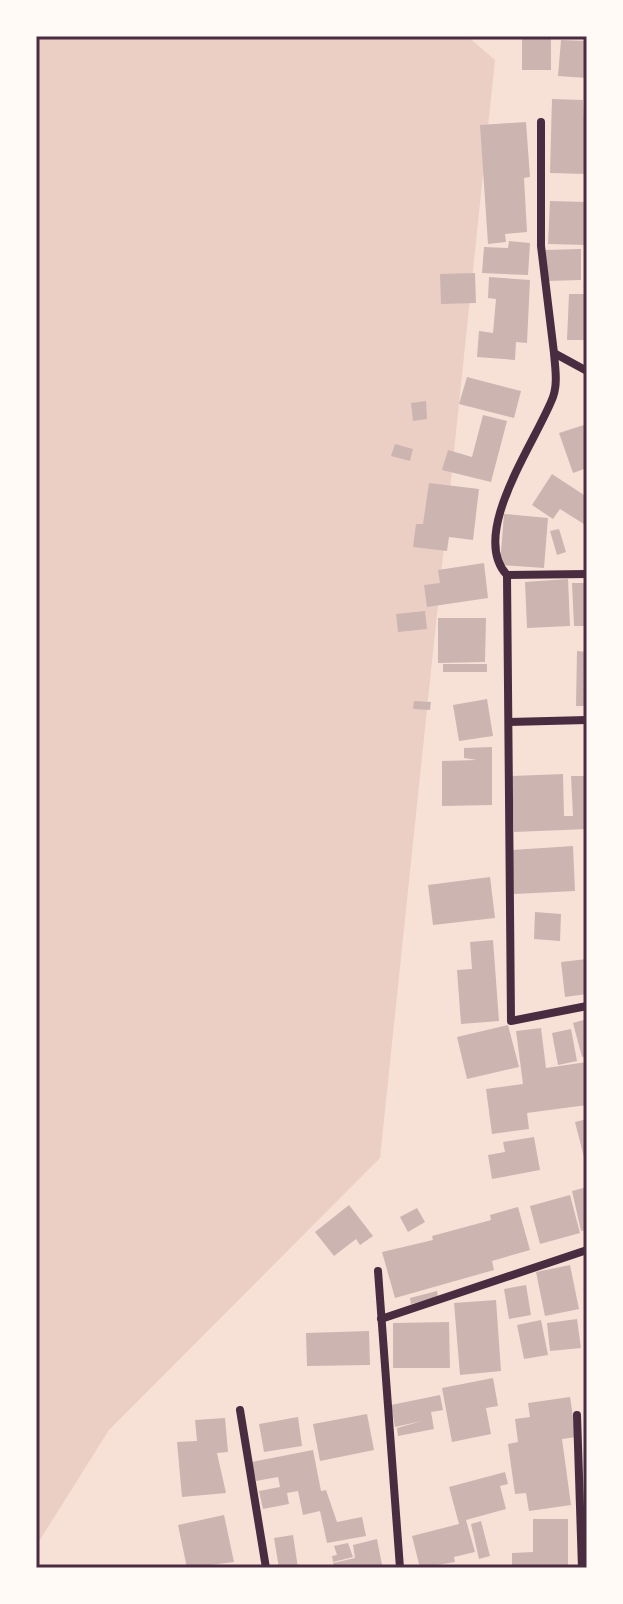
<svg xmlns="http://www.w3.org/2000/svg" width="623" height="1604" viewBox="0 0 623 1604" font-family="'Archivo Narrow',sans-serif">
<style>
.green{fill:#ebcfc5}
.building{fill:#ccb4b1}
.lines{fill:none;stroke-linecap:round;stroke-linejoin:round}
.minor{stroke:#4a2c40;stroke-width:8}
.neatline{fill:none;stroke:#4a2c40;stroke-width:3}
</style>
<rect width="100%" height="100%" fill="#f7e1d7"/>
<path class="green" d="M36 36H467L495 60 380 1158 109 1430 36 1546Z"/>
<g class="building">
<rect x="522" y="36" width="29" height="34"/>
<path d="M561 40 587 41V78L558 76Z"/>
<path d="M552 99 583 100 587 174 550 173Z"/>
<path d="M526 122 530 177 524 178 527 232 505 234 506 242 488 244 480 125Z"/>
<path d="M550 201 587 202V245L548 244Z"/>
<path d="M509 241 530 243 528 275 482 273 484 247 508 248Z"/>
<path d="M581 249V280L546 281 545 250Z"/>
<path d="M475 273 476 303 441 304 440 274Z"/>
<path d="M489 277 530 280 527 343 516 342 515 360 477 357 479 331 493 333 496 299 488 298Z"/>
<path d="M569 294H587V340H567Z"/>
<path d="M467 377 521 391 514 418 459 404Z"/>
<path d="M426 401 427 419 413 421 411 403Z"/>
<path d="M483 415 507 421 491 482 442 470 448 450 472 457Z"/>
<path d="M587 424V468L573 473 559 433Z"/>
<path d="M395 444 413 449 410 461 391 456Z"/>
<path d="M552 474 587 497V526L560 509 553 519 532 505Z"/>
<path d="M429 483 479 489 473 540 449 537 447 551 413 547 416 524H423Z"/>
<path d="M504 514 548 518 544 568 500 565Z"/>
<path d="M559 529 566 552 557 555 550 531Z"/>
<path d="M484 563 488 598 427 607 424 585 440 583 438 570Z"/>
<path d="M568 579 570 626 527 628 525 582Z"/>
<path d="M572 583H587V626H574Z"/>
<path d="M425 611 427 629 398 632 396 614Z"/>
<path d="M438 618H486L485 662 438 663Z"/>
<path d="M577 651 587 652V706H576Z"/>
<rect x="443" y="664" width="44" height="8"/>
<path d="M487 699 493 736 459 741 453 705Z"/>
<path d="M414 701 431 702 430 710 413 709Z"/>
<path d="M492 747V805L442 806V761L477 760 464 758V748Z"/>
<path d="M563 774 564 816H573L571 776H587V829L514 832 512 776Z"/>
<path d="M573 846 575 891 514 894 512 850Z"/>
<path d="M490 877 495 918 433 925 428 885Z"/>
<path d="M535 912 561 914 560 941 534 939Z"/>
<path d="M493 940 499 1021 461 1024 457 970 472 969 470 942Z"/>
<path d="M587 959V994L565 997 561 962Z"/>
<path d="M587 1019V1056L582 1057 573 1023Z"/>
<path d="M508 1025 519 1067 467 1079 457 1037Z"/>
<path d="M541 1028 546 1068 587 1062V1105L527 1113 529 1129 492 1134 486 1089 523 1084 516 1031Z"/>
<path d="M571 1029 577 1061 558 1065 552 1033Z"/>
<path d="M587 1119V1165H586L575 1122Z"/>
<path d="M534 1137 540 1170 492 1179 488 1155 505 1152 503 1142Z"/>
<path d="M587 1187V1230L581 1231 572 1191Z"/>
<path d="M570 1195 580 1233 540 1244 530 1206Z"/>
<path d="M349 1205 373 1236 360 1245 356 1239 334 1256 315 1232Z"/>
<path d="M518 1207 530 1250 492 1261 494 1270 395 1298 382 1252 433 1240 432 1236 491 1220 490 1215Z"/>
<path d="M417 1208 425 1222 408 1232 400 1217Z"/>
<path d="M570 1265 579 1309 545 1316 536 1272Z"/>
<path d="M526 1285 531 1315 509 1319 504 1289Z"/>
<path d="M437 1291 438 1297 411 1304 410 1298Z"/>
<path d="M496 1300 501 1371 460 1375 454 1303Z"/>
<path d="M577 1319 581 1348 550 1351 547 1323Z"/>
<path d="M541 1320 548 1355 524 1359 517 1325Z"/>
<path d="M449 1322 450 1368H393V1323Z"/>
<path d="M369 1331 370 1365 307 1366 306 1333Z"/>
<path d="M493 1378 498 1406 486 1408 491 1434 452 1442 442 1388Z"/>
<path d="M440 1395 443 1410 431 1412 434 1429 398 1436 397 1428 422 1421 395 1427 391 1405Z"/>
<path d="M570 1397 576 1437 562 1439 571 1505 529 1511 526 1493 515 1494 508 1444 518 1442 515 1419 530 1417 528 1403Z"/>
<path d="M367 1414 374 1450 320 1461 313 1424Z"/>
<path d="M298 1417 302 1446 264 1452 259 1424Z"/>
<path d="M225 1418 228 1452 217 1453 226 1493 182 1497 177 1442 197 1441 195 1420Z"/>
<path d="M313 1450 321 1491 326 1490 337 1522 362 1517 366 1536 327 1543 320 1511 303 1515 298 1491 287 1493 289 1504 263 1509 259 1491 280 1487 278 1477 256 1481 252 1462Z"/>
<path d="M505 1472 508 1484 500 1486 506 1509 466 1520 475 1552 454 1557 455 1562 420 1568 412 1536 459 1524 449 1487Z"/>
<path d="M224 1515 234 1562 187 1568 178 1525Z"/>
<path d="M533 1519H568V1568H512V1553L533 1552Z"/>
<path d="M481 1521 490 1556 479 1559 471 1524Z"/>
<path d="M293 1535 298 1568H279L274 1538Z"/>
<path d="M377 1539 382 1565 334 1568 333 1563 355 1558 353 1545Z"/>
<path d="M348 1543 353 1557 333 1562 332 1556 337 1555 334 1546Z"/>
</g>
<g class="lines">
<g class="minor">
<path d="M541 122V246L554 353 587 371"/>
<path d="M554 353C555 367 558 383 553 397 537 440 468 534 507 575L511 1021 587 1006"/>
<path d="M507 575 587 574"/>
<path d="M509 722 587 720"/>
<path d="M378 1271 400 1568"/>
<path d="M381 1319 587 1250"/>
<path d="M240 1410 266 1568"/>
<path d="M577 1415 582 1568"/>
</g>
</g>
<rect width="623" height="1604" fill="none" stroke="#fffaf5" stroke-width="76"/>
<rect x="38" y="38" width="547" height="1528" class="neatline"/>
</svg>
